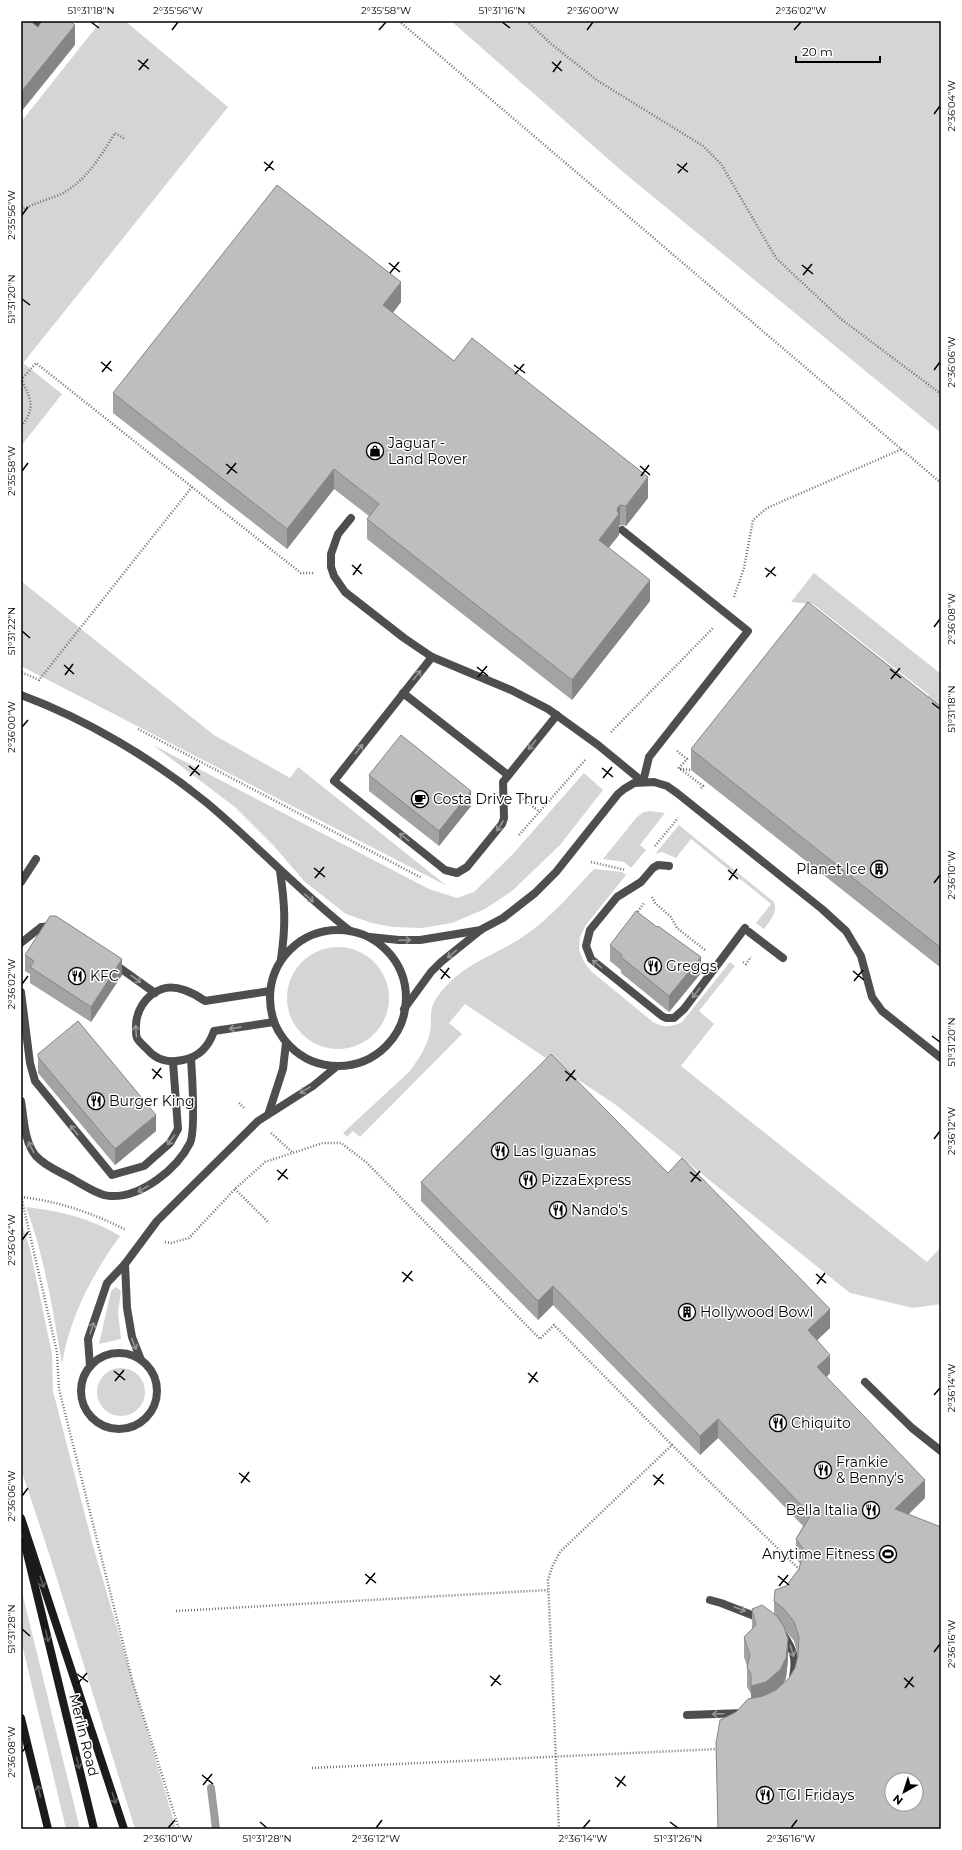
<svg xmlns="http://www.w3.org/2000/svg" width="962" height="1850" viewBox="0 0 962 1850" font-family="Montserrat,sans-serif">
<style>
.green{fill:#d5d5d5}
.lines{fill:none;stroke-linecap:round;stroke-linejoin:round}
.stream{stroke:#9c9c9c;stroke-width:8}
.path{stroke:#707070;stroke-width:2.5;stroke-dasharray:1 2;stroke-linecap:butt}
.lane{stroke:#4e4e4e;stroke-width:8}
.secondary{stroke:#1b1b1b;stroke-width:8}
.wall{fill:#a3a3a3;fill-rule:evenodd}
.shaded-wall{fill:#858585}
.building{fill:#bebebe;stroke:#858585;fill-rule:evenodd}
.oneway{stroke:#959595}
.oneway2{stroke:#5f5f5f}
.ticks{fill:none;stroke:#000;stroke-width:1.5}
.labels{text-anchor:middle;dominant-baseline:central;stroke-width:3;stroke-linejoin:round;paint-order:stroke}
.poi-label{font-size:14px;fill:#000;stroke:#fff;text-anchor:start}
.street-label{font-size:14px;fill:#000;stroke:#fff}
.neatline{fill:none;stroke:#000;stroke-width:1.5}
.ticks-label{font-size:10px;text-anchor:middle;fill:#000}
</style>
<rect width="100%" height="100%" fill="#fff"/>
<g class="green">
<path d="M101 21H125L228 107 23 363 62 394 21 446V122Z"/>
<path d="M451 21H941V433L623 172Z"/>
<path d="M814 573 941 674V715L924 702 929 695 813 604 791 602Z"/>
<path d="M21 581 214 735 290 778 298 767 447 886 21 666Z"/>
<path d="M153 745 429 889 457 898 474 892 512 855 584 773 603 790 560 845 512 891 485 909 452 923 422 928 392 927 372 923 346 914 305 882 273 845 235 807Z"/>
<path d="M649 811 665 813 640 845 646 850 631 868 624 862 603 859 636 818 642 813Z"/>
<path d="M679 825 774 902C778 912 770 921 764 929L756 923 771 904 691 839 676 858 662 852 655 854Z"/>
<path d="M594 869 622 872 626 875 586 925 580 937 579 950 584 962 592 972 653 1022C662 1028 673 1027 682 1022L730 962 735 966 699 1011 714 1024 681 1066 927 1262 941 1247V1304L913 1308 850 1293 616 1105 465 1004 449 1023 462 1034 360 1137 353 1131 347 1137 343 1133 409 1072C418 1060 427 1047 430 1032 432 1024 430 1015 432 1007 435 998 443 989 449 983 470 961 500 953 524 936 551 918 572 892 594 869Z"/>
<circle cx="338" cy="998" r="51"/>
<path d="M26 1207C60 1211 91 1218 120 1236 92 1275 70 1316 62 1364 53 1311 45 1258 26 1207Z"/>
<path d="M21 1221 30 1249 52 1354 53 1391 93 1546 176 1829H135L53 1566 21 1469Z"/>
<path d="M116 1287 121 1291 118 1313 121 1339 99 1344 111 1291Z"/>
<circle cx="121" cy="1392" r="24"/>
<path d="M21 1588 80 1829H66L21 1640Z"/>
</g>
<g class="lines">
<path class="stream" d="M211 1788 216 1829"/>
<g class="path">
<path d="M399 21 941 483"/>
<path d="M527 21 550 43 598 81 703 146 721 164 776 258 841 319 941 394"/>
<path d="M21 210C33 204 46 200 59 195 86 182 100 157 115 133L125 139"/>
<path d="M21 380 36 363 192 487 39 680 21 672"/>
<path d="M21 426C36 409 31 399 22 381"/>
<path d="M192 487 301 573H314"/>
<path d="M734 597 744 568 753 520 767 508 902 449"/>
<path d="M138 729 422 878"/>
<path d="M611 732 714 627"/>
<path d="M677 751 687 759 679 768 703 786 700 789"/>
<path d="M680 769 691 770"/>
<path d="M523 799 540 812"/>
<path d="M519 835 586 759"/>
<path d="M655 846 678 818"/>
<path d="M591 862 626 870"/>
<path d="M652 897 655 903 671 917 677 928 705 950"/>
<path d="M636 914 644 903"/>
<path d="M743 962 746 964 751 957"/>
<path d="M239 1103 244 1108"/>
<path d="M271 1133 292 1152"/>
<path d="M235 1189 269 1223"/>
<path d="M21 1196 57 1352 59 1389 133 1683 179 1829"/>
<path d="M21 1197C58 1201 93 1213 126 1230"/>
<path d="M165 1242 171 1243 189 1238 235 1189 265 1162 323 1143H341L366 1162 540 1339 554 1325 672 1445 560 1552 552 1567 548 1580 559 1829"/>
<path d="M672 1445 801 1571"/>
<path d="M176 1611 548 1590"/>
<path d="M312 1768 718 1749"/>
</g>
<g class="lane">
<path d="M35 21 45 29"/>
<path d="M351 518 338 534 331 554V567L334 576 345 592 404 638 432 657 511 690 548 709 598 745 643 782 649 757 748 631 622 530"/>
<path d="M432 657 334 781 445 870 457 873 467 867 502 824 504 818 503 782 557 715"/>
<path d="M403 693 508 775"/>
<path d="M21 695C86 719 153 759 207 803 256 844 299 891 350 931"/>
<path d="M669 866 658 865 653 868 641 882 617 897 590 930 586 946 591 959 662 1016 666 1018H674L684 1009 745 928"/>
<path d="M280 871C285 905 286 925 281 959"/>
<path d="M21 882 36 859"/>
<circle cx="338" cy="998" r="68"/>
<path d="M749 932 783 958"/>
<path d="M370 937 399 940H420L481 930"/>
<path d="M21 943 41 927 53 926"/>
<path d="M113 963 155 993"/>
<path d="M270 991 205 1001C194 993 176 984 162 989 145 995 135 1012 136 1029 136 1032 136 1036 137 1038 139 1042 144 1046 147 1049 156 1060 169 1063 183 1060 199 1057 209 1046 214 1031L274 1022"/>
<path d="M21 992 30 1063 35 1081 112 1175 144 1166 170 1143 178 1129 173 1062"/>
<path d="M404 1009 431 972 441 962 482 929 503 918 535 893 556 872 618 794 624 789 634 783 654 782 667 786 677 793 822 909 846 931 861 956 872 997 882 1011 941 1058"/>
<path d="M21 1101C24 1118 24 1142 36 1156 45 1166 58 1171 69 1177 80 1183 99 1196 110 1196 141 1198 177 1169 190 1143 196 1131 192 1075 191 1058"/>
<path d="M269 1112 283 1069 286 1043"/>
<path d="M125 1264 127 1308 132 1337 141 1360"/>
<circle cx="119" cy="1391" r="38"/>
<path d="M90 1366 88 1339 107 1283 125 1264 157 1221 258 1121 313 1086 336 1067"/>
<path d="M865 1382 912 1428 941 1451"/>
<path d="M710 1600 721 1603 762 1619"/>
<path d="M783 1634C793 1649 797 1658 793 1677"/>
<path d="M687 1715 744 1713"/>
</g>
<g class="secondary">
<path d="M21 1518 124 1829"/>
<path d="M24 1541 94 1829"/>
<path d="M21 1718 48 1829"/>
</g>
</g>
<g class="wall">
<path d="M401 302 393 313 454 361 648 498 626 526 620 525 619 526V535L608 548 650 601 572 700 367 539V519L369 516 334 489 287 549 113 413V393Z"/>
<path d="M941 707V968L691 770V749Z"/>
<path d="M369 775 471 806 439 846 369 791Z"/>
<path d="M610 945 701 973 669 1012 621 973V970L610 961Z"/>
<path d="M25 955 122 975 91 1022 30 983V974L25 971Z"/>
<path d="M38 1054 156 1131 115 1165 38 1073Z"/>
<path d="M668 1173 830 1328 817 1340 830 1373 827 1377 925 1498 909 1514 941 1829H718L716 1743 736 1712 751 1698V1694L747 1687V1666L744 1657V1637L752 1629V1609L774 1614V1601L799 1569 800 1564 796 1557V1539L803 1526 718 1438 700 1455 553 1305 538 1320 421 1201V1182ZM785 1630 794 1641 798 1655 795 1668 789 1678 784 1683 786 1678 788 1659Z"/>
</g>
<g class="shaded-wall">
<path d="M75 25V45L21 112V92Z"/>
<path d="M401 282V302L383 325V305Z"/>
<path d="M334 469V489L287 549V529Z"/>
<path d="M648 477V498L626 526V506Z"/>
<path d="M620 505V525L619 526V535L599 560V540L618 507Z"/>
<path d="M650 580V601L572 700V680Z"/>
<path d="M471 791V806L439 846V831Z"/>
<path d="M701 957V973L669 1012V996Z"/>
<path d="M122 959V975L91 1022V1007Z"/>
<path d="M156 1115V1131L115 1165V1149Z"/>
<path d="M553 1286V1305L538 1320V1301Z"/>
<path d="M830 1309V1328L808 1349V1330Z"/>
<path d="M830 1355V1373L817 1386V1367Z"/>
<path d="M718 1419V1438L700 1455V1436Z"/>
<path d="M925 1480V1498L895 1527V1509Z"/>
<path d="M788 1639V1659L786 1678 780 1690 751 1706V1686Z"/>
</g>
<g class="building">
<path d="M21 21H30L38 27 42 21H69L75 25 21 92Z"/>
<path d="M277 185 401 282 383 305 454 361 472 338 648 477 626 506 620 505 618 507 617 511 619 514 599 540 650 580 572 680 367 519 379 504 334 469 287 529 113 393Z"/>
<path d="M808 602 941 707V948L691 749Z"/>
<path d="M401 735 471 791 439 831 369 775Z"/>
<path d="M636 911 657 927 658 926 701 957 669 996 621 957 622 955 610 945Z"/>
<path d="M50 916H56L122 959 91 1007 30 967 34 961 25 955Z"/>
<path d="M78 1021 156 1115 115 1149 38 1057V1054Z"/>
<path d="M551 1054 668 1173 682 1158 830 1309 808 1330 830 1355 817 1367 925 1480 895 1509 941 1527V1829H718L716 1743 720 1720 736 1712 748 1699 763 1696 776 1690 789 1678 795 1668 798 1656 799 1637 794 1622 785 1610 774 1601 775 1590 786 1586 799 1569 804 1550 796 1539 811 1515 718 1419 700 1436 553 1286 538 1301 421 1182ZM892 1780H916V1804H892Z"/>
<path d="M762 1605 777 1616 784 1627 788 1639 786 1658 780 1670 766 1682 751 1686V1674L747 1667 750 1655 744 1637 756 1625 752 1609Z"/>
</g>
<defs><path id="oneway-shaft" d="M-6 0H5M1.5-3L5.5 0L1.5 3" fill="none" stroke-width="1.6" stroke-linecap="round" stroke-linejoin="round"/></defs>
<g class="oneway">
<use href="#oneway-shaft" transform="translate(417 675) rotate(-52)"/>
<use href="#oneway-shaft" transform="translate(532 745) rotate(129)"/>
<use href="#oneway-shaft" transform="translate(359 749) rotate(-52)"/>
<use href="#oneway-shaft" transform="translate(500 826) rotate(122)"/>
<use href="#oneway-shaft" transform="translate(404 837) rotate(-141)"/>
<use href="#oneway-shaft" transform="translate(309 898) rotate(42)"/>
<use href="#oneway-shaft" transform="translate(405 940) rotate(-2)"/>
<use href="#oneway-shaft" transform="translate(452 954) rotate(141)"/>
<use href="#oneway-shaft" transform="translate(597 964) rotate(-141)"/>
<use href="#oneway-shaft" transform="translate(136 979) rotate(37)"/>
<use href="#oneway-shaft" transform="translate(696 993) rotate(127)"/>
<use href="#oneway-shaft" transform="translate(235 1028) rotate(172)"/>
<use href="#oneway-shaft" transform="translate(136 1031) rotate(-95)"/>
<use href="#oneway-shaft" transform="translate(305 1090) rotate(149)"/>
<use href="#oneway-shaft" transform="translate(74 1130) rotate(-129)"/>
<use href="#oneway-shaft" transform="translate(171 1140) rotate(127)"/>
<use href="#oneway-shaft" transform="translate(31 1147) rotate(-117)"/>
<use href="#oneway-shaft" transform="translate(143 1189) rotate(149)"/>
<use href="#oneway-shaft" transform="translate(92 1328) rotate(-71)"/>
<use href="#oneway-shaft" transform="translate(134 1344) rotate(68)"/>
<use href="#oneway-shaft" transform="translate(740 1609) rotate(20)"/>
<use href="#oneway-shaft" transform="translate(792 1651) rotate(73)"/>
<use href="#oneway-shaft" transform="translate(718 1714) rotate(178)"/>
</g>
<g class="oneway2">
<use href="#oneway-shaft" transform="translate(42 1582) rotate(72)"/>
<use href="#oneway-shaft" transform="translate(47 1636) rotate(76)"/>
<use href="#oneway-shaft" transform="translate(78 1763) rotate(76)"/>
<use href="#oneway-shaft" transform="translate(39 1791) rotate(-104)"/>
<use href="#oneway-shaft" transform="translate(114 1798) rotate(72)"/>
</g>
<path class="ticks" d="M91 22 99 28M502 22 510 28M172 30 178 22M379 30 386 22M587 30 593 22M794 30 801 22M138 60 149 69M552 62 562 71M139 70 148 59M553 72 561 61M934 114 940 106M264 162 274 170M677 164 688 172M265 171 273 161M678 173 687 163M22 215 28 207M389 263 400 272M802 265 813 274M390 273 399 262M803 275 812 264M22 299 30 305M101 362 112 371M514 365 525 373M934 370 940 362M102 372 111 361M515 374 524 364M226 464 237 473M640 466 650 475M22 471 28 463M227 474 236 463M641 476 649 465M352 565 362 574M765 568 776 576M353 575 361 564M766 577 775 567M934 627 940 619M22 631 30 638M64 665 74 674M477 667 488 676M890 669 901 678M65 675 73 664M478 677 487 666M891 679 900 668M932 703 940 709M22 727 28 720M189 766 200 775M602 768 613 777M190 776 199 765M603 778 612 767M314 868 325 877M728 870 738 879M315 878 324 867M729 880 737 869M934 883 940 875M440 969 450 978M853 971 864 980M441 979 449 968M854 981 863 970M22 984 28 976M932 1036 940 1042M152 1069 162 1078M565 1071 576 1080M153 1079 161 1068M566 1081 575 1070M934 1139 940 1131M277 1170 288 1179M690 1172 701 1181M278 1180 287 1169M691 1182 700 1171M22 1240 28 1232M402 1272 413 1281M816 1274 826 1283M403 1282 412 1271M817 1284 825 1273M114 1371 125 1380M528 1373 538 1382M115 1381 124 1370M529 1383 537 1372M934 1395 940 1388M239 1473 250 1482M653 1475 664 1484M241 1483 249 1472M654 1485 663 1474M22 1496 28 1488M365 1574 376 1583M778 1576 789 1585M366 1584 375 1573M779 1586 788 1575M22 1629 30 1636M934 1652 940 1644M77 1674 88 1682M490 1676 501 1685M904 1678 914 1687M78 1683 87 1673M491 1686 500 1675M905 1688 913 1677M22 1752 28 1745M202 1775 213 1784M615 1777 626 1786M203 1785 212 1774M617 1787 625 1776M260 1822 267 1828M670 1822 678 1828M168 1828 175 1820M376 1828 382 1820M583 1828 590 1820M791 1828 797 1820"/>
<defs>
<g id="shop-ring" transform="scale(0.9)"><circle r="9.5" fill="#fff" stroke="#000" stroke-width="1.5"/><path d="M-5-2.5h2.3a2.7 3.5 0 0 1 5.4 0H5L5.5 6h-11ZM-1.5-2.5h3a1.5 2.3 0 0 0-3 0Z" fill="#000"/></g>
<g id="cafe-ring" transform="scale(0.9)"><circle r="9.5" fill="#fff" stroke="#000" stroke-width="1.5"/><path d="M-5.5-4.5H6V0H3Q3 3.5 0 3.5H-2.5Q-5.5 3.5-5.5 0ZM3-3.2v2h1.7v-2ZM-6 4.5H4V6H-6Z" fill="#000"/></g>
<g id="building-ring" transform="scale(0.9)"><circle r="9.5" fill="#fff" stroke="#000" stroke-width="1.5"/><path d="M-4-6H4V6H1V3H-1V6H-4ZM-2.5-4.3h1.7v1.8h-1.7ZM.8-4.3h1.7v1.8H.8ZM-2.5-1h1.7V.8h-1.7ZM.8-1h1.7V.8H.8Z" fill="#000"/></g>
<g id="restaurant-ring" transform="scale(0.9)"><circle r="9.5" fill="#fff" stroke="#000" stroke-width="1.5"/><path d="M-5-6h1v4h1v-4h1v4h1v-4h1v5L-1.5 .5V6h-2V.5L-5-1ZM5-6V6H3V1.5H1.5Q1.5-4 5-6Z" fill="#000"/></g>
<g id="stadium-ring" transform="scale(0.9)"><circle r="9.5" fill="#fff" stroke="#000" stroke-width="1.5"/><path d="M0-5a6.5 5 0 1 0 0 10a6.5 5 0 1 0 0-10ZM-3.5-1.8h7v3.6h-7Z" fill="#000"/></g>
</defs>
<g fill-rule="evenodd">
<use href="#shop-ring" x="375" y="451"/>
<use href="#cafe-ring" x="420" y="799"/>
<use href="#building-ring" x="879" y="869"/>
<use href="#restaurant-ring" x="653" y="966"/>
<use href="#restaurant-ring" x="77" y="976"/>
<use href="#restaurant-ring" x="96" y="1101"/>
<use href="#restaurant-ring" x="500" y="1151"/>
<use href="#restaurant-ring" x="528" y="1180"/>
<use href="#restaurant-ring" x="558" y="1210"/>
<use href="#building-ring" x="687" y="1312"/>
<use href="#restaurant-ring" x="778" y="1423"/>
<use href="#restaurant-ring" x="823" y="1470"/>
<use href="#restaurant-ring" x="871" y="1510"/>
<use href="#stadium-ring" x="888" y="1554"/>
<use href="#restaurant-ring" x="765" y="1795"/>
</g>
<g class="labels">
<g class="poi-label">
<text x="388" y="443">Jaguar -<tspan x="388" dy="16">Land Rover</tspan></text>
<text x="433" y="799">Costa Drive Thru</text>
<text x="866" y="869" text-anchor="end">Planet Ice</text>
<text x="666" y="966">Greggs</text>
<text x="90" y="976">KFC</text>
<text x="109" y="1101">Burger King</text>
<text x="513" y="1151">Las Iguanas</text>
<text x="541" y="1180">PizzaExpress</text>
<text x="571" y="1210">Nando's</text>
<text x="700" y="1312">Hollywood Bowl</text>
<text x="791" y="1423">Chiquito</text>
<text x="836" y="1462">Frankie<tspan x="836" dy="16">&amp; Benny's</tspan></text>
<text x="858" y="1510" text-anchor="end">Bella Italia</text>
<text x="875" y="1554" text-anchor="end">Anytime Fitness</text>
<text x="778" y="1795">TGI Fridays</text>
</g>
<g class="street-label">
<text transform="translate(84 1735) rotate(76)">Merlin Road</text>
</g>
</g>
<rect width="962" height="1850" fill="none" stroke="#ffffff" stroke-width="44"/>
<g transform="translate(904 1792) rotate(219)"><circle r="19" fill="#ffffff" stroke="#999999"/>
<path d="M0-3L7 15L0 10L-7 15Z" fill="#000000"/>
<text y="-6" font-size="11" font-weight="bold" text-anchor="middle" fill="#000000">N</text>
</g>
<path d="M796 56v6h84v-6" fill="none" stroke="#000000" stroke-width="2"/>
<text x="802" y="56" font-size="12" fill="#000000" stroke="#ffffff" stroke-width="3" paint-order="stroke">20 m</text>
<rect x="22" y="22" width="918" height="1806" class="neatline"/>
<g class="ticks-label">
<text x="91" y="14">51°31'18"N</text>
<text x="178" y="14">2°35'56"W</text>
<text x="386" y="14">2°35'58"W</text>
<text x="502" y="14">51°31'16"N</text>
<text x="593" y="14">2°36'00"W</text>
<text x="801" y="14">2°36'02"W</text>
<text transform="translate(951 106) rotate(-90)" y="4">2°36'04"W</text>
<text transform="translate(11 215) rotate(-90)" y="4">2°35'56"W</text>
<text transform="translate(11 299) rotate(-90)" y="4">51°31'20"N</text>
<text transform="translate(951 362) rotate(-90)" y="4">2°36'06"W</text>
<text transform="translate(11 471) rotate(-90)" y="4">2°35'58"W</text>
<text transform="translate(951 619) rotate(-90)" y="4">2°36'08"W</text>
<text transform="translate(11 631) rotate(-90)" y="4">51°31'22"N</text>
<text transform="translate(951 709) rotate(-90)" y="4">51°31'18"N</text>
<text transform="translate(11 727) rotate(-90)" y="4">2°36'00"W</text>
<text transform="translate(951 875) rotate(-90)" y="4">2°36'10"W</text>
<text transform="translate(11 984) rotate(-90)" y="4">2°36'02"W</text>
<text transform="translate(951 1042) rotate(-90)" y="4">51°31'20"N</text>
<text transform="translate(951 1131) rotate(-90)" y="4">2°36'12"W</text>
<text transform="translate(11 1240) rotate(-90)" y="4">2°36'04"W</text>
<text transform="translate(951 1388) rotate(-90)" y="4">2°36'14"W</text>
<text transform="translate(11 1496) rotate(-90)" y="4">2°36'06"W</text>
<text transform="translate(11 1629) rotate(-90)" y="4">51°31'28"N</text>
<text transform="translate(951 1644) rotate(-90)" y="4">2°36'16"W</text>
<text transform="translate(11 1752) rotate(-90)" y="4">2°36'08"W</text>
<text x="168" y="1842">2°36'10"W</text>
<text x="267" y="1842">51°31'28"N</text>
<text x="376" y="1842">2°36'12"W</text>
<text x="583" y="1842">2°36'14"W</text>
<text x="678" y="1842">51°31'26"N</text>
<text x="791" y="1842">2°36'16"W</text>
</g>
</svg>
